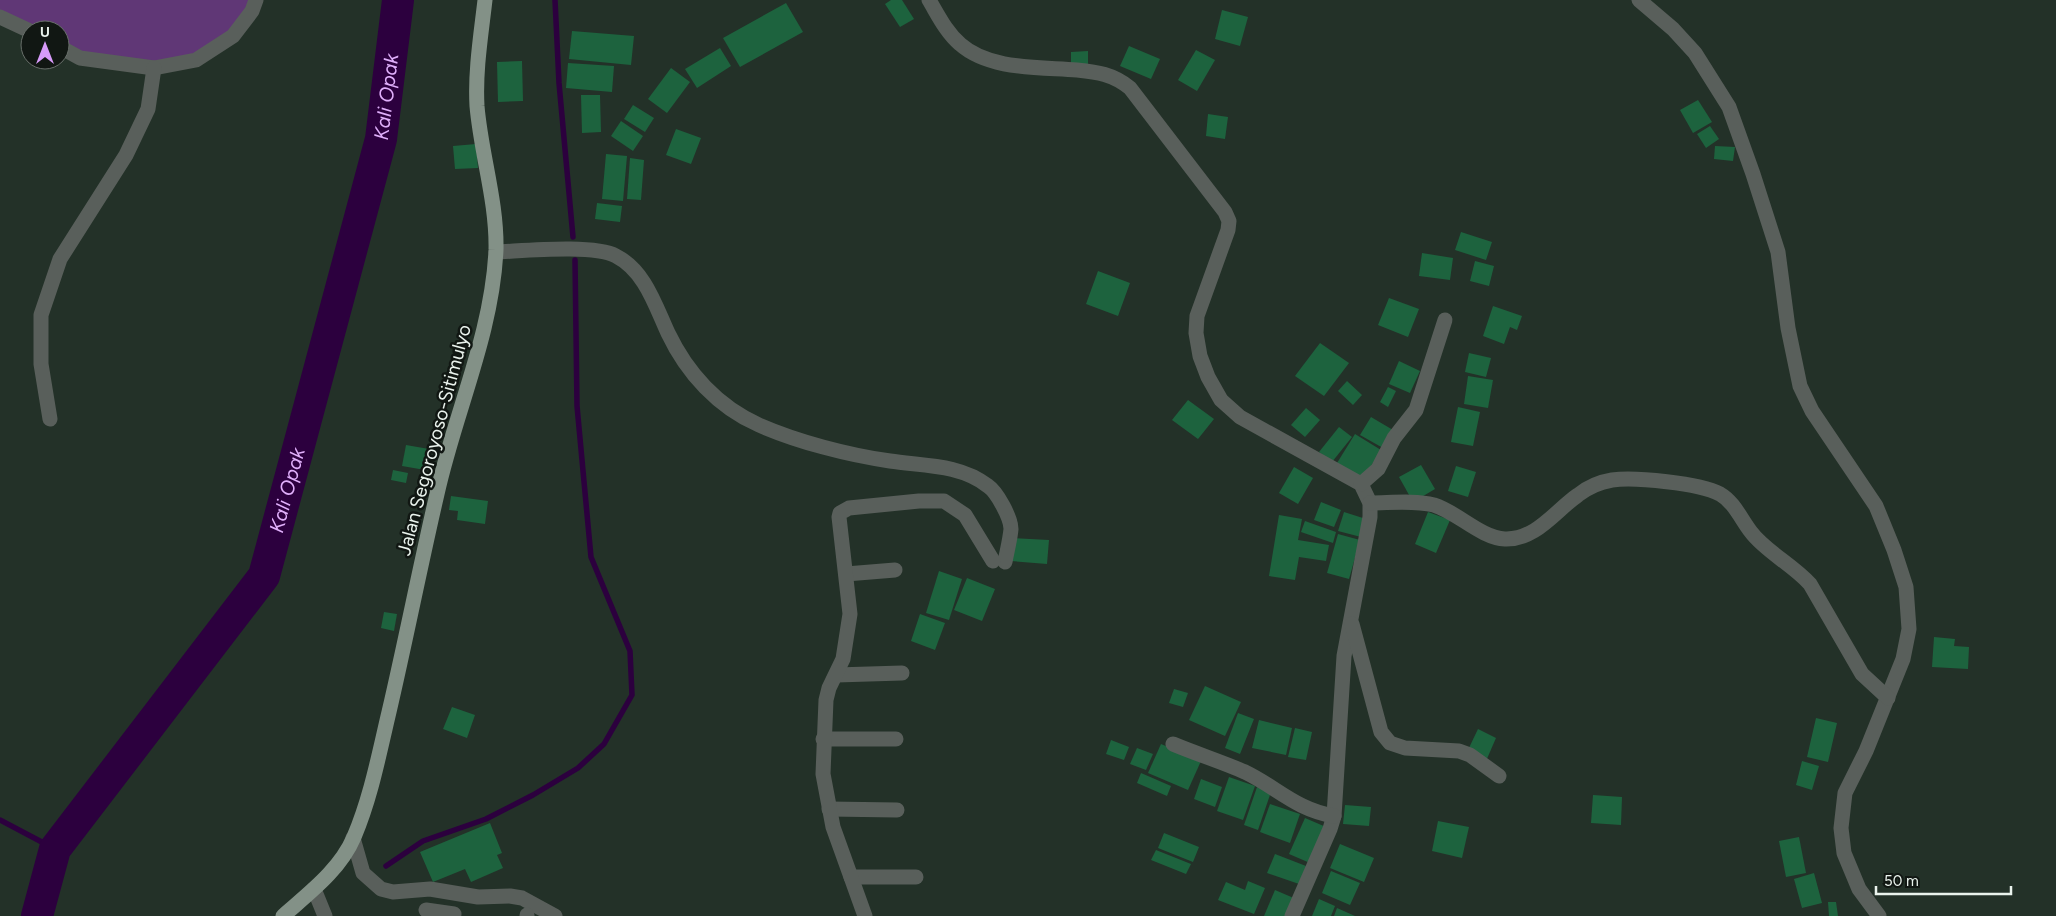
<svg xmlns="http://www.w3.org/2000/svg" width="2056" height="916" viewBox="0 0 2056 916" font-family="Figtree,sans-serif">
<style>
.green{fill:#603776}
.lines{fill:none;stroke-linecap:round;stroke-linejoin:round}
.stream{stroke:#2c003e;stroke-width:5.5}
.river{stroke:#2c003e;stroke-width:32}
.building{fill:#1d633e}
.minor{stroke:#595f5b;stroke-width:15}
.major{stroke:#839187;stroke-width:15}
.labels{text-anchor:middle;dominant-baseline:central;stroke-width:5;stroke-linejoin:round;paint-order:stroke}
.street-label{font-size:19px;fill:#eaf3ed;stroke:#111713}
.water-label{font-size:20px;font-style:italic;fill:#e0affb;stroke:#111713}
</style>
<rect width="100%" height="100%" fill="#233128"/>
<path class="green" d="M0 0H254L232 35 196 59 154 66 81 57 60 46V30H31L0 15Z"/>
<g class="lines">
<g class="stream">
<path d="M555 0 559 83 573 237"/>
<path d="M0 820 55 849"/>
<path d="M386 866 423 841 486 819 533 795 578 768 604 744 632 695 630 651 591 557 577 406 575 260"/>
</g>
<path class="river" id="s1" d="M37 916 55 849 264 576 381 139 398 0"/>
</g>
<g class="building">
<path d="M891 0H902L914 19 900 27 885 4Z"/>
<path d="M786 3 803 32 740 67 723 38Z"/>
<path d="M1222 10 1248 17 1240 46 1215 39Z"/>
<path d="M572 31 634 36 631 65 569 59Z"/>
<path d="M1129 46 1160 59 1151 79 1120 66Z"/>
<path d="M720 48 731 66 697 88 685 69Z"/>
<path d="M1196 50 1215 60 1197 91 1178 80Z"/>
<path d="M1088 51V69H1071V52Z"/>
<path d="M522 61 523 101 498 102 497 62Z"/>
<path d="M568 63 614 66 612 92 566 88Z"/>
<path d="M671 68 690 82 667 113 648 99Z"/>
<path d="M581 95H600L601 132 582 133Z"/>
<path d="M1698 100 1712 122 1693 133 1680 110Z"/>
<path d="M633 105 654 118 645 132 624 119Z"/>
<path d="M1208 114 1228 117 1225 139 1206 136Z"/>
<path d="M621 121 643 136 633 151 611 136Z"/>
<path d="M1710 126 1719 139 1706 148 1697 134Z"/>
<path d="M676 129 701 138 691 164 666 155Z"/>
<path d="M476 144 478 168 455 169 453 146Z"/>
<path d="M1715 146 1735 147 1733 161 1714 159Z"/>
<path d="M606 154 627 156 623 201 602 199Z"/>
<path d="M630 158 644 160 641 200 627 199Z"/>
<path d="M597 203 622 206 620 222 595 219Z"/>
<path d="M1461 232 1492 242 1486 260 1455 250Z"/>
<path d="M1422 253 1453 258 1450 280 1419 276Z"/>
<path d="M1475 261 1494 266 1489 286 1470 281Z"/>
<path d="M1098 271 1130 283 1118 316 1086 304Z"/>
<path d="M1389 298 1419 309 1408 337 1378 325Z"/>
<path d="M1493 306 1522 316 1517 330 1510 327 1504 344 1483 336Z"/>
<path d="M1320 343 1349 363 1324 396 1295 376Z"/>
<path d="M1469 353 1491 358 1486 377 1465 372Z"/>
<path d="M1399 361 1420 371 1410 393 1389 384Z"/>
<path d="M1468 376 1493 380 1488 408 1464 404Z"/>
<path d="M1347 381 1362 395 1353 405 1338 391Z"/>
<path d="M1388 387 1396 391 1388 407 1380 402Z"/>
<path d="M1188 400 1214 419 1198 439 1172 420Z"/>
<path d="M1458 407 1480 412 1473 446 1451 442Z"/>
<path d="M1306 408 1320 420 1305 437 1291 425Z"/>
<path d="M1371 417 1393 430 1383 448 1360 435Z"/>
<path d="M1339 427 1352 437 1332 462 1319 452Z"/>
<path d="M1355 434 1381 450 1363 479 1337 463Z"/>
<path d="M406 445 429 449 425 470 402 466Z"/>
<path d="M1421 465 1435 489 1413 502 1399 477Z"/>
<path d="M1456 466 1476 472 1468 497 1448 491Z"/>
<path d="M1294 467 1313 478 1298 504 1279 493Z"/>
<path d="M393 470 408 473 406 483 391 480Z"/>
<path d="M451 496 488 501 485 524 457 520 458 511 449 510Z"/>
<path d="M1321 502 1341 510 1334 527 1314 520Z"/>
<path d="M1344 512 1366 519 1361 537 1338 531Z"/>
<path d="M1428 512 1450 520 1436 553 1415 544Z"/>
<path d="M1279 515 1302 519 1298 540 1329 545 1326 561 1299 557 1295 580 1269 576Z"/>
<path d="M1305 521 1336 532 1333 543 1301 532Z"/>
<path d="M1338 534 1360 540 1349 579 1327 573Z"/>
<path d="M1013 538 1049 540 1047 564 1011 561Z"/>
<path d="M939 571 962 579 949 620 926 613Z"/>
<path d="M967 578 995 589 982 621 954 610Z"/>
<path d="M384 612 397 614 394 631 381 628Z"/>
<path d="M920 614 945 623 935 650 911 641Z"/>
<path d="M1934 637 1955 639 1954 646 1969 647 1968 669 1932 667Z"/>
<path d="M1205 686 1241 702 1225 736 1189 720Z"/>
<path d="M1174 689 1188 693 1183 707 1169 703Z"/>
<path d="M452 707 475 715 467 738 443 729Z"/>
<path d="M1238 713 1254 719 1240 754 1225 748Z"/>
<path d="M1816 718 1837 723 1828 762 1807 757Z"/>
<path d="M1259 720 1292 728 1286 755 1252 748Z"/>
<path d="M1295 728 1312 732 1306 760 1288 757Z"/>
<path d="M1478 729 1496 738 1486 761 1467 752Z"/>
<path d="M1111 740 1129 747 1124 760 1106 754Z"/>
<path d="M1161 744 1201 761 1188 790 1148 773Z"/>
<path d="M1137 748 1153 754 1146 770 1130 764Z"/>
<path d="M1802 761 1819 766 1812 790 1796 785Z"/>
<path d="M1141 773 1171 786 1167 796 1137 783Z"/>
<path d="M1229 777 1255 786 1243 820 1217 811Z"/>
<path d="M1201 779 1222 787 1215 807 1194 799Z"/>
<path d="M1257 787 1271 792 1258 830 1244 825Z"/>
<path d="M1593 795 1622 797 1621 825 1591 823Z"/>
<path d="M1270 804 1300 814 1290 843 1260 832Z"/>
<path d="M1345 805 1371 807 1369 826 1343 824Z"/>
<path d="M1305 818 1326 827 1310 863 1289 854Z"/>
<path d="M1438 821 1469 827 1462 858 1432 851Z"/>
<path d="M490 823 502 853 497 855 503 868 471 882 465 869 433 882 420 852Z"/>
<path d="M1164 833 1199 847 1193 862 1158 848Z"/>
<path d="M1799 837 1806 873 1786 877 1779 841Z"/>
<path d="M1340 844 1374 858 1364 882 1330 868Z"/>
<path d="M1156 850 1191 864 1186 874 1151 860Z"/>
<path d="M1275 854 1306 866 1299 884 1267 873Z"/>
<path d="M1331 871 1360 883 1350 905 1322 893Z"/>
<path d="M1814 873 1822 903 1802 908 1794 879Z"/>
<path d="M1248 881 1265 888 1254 914 1218 900 1226 882 1245 890Z"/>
<path d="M1275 890 1296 899 1289 916H1264Z"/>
<path d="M1319 899 1335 906 1331 916H1312Z"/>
<path d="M1828 902H1836L1838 916H1829Z"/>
<path d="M1337 908 1355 916H1334Z"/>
</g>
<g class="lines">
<g class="minor">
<path d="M929 0C938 15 946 32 960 44 989 70 1039 67 1077 70 1097 72 1113 74 1130 88L1225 212 1229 221 1228 230 1197 316 1196 333 1200 356 1208 377 1221 400 1240 417 1361 484 1370 503V517L1344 656 1334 816 1330 829 1292 916"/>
<path d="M1639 0 1673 29 1695 53 1729 107 1753 174 1778 252 1788 328 1800 386 1812 411 1876 506 1894 550 1906 587 1909 629 1903 659 1866 751 1845 793 1841 828 1844 853 1859 889 1879 916"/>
<path d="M0 17 30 31"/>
<path d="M60 47 80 58 154 68 196 60 233 36 252 11 256 0"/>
<path d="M496 252C523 251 594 244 616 256 645 271 655 305 668 333 687 373 718 407 759 425 798 442 848 455 890 461 923 466 960 464 988 486 997 492 1011 518 1011 529 1010 540 1007 551 1005 562"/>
<path d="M50 419 41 364V315L60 259 126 155 148 109 154 68"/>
<path d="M1361 484 1378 469 1394 438 1416 410 1445 320"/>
<path d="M1370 503C1390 503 1414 500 1434 505 1457 512 1481 538 1505 539 1536 540 1555 511 1578 495 1588 487 1600 482 1612 480 1635 477 1699 483 1720 494 1734 502 1741 519 1751 532 1765 551 1793 565 1810 584L1862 674 1888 698"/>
<path d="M846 574 895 570"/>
<path d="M1352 624 1381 732 1390 743 1405 748 1459 751 1470 755 1499 776"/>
<path d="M836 675 902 673"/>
<path d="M823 739H896"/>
<path d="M1173 744C1197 754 1222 762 1245 772 1278 788 1295 809 1334 816"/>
<path d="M829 809 897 810"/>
<path d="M353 838 363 873 381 889 393 892 430 889 478 897 510 896 522 898 555 916"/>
<path d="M851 877H916"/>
<path d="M314 889 325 916"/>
<path d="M426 910 454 914"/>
<path d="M527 916V915"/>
<path d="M865 916 833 827 823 774 826 700 829 688 843 659 850 614 839 517 840 513 849 508 919 501H944L965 515 993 561"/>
</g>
<path class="major" d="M283 916C309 893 340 870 354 837 371 797 379 754 389 712 406 639 420 567 437 494 455 412 492 335 496 250 497 201 481 154 477 106 475 71 481 35 485 0"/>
</g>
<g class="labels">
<g class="street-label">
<text transform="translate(434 440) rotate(-75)">Jalan Segoroyoso-Sitimulyo</text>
</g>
<g class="water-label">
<text stroke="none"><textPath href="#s1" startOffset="908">Kali Opak</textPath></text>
<text stroke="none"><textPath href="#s1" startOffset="502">Kali Opak</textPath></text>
</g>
</g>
<g transform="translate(45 45)"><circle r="24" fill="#111713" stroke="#686f6a"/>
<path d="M0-4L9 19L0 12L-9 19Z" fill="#d79bf9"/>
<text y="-8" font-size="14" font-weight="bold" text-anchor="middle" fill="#eaf3ed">U</text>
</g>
<path d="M1876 886v8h135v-8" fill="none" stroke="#eaf3ed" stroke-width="2.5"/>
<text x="1884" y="886" font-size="15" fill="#eaf3ed" stroke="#111713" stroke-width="4" paint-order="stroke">50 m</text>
</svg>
